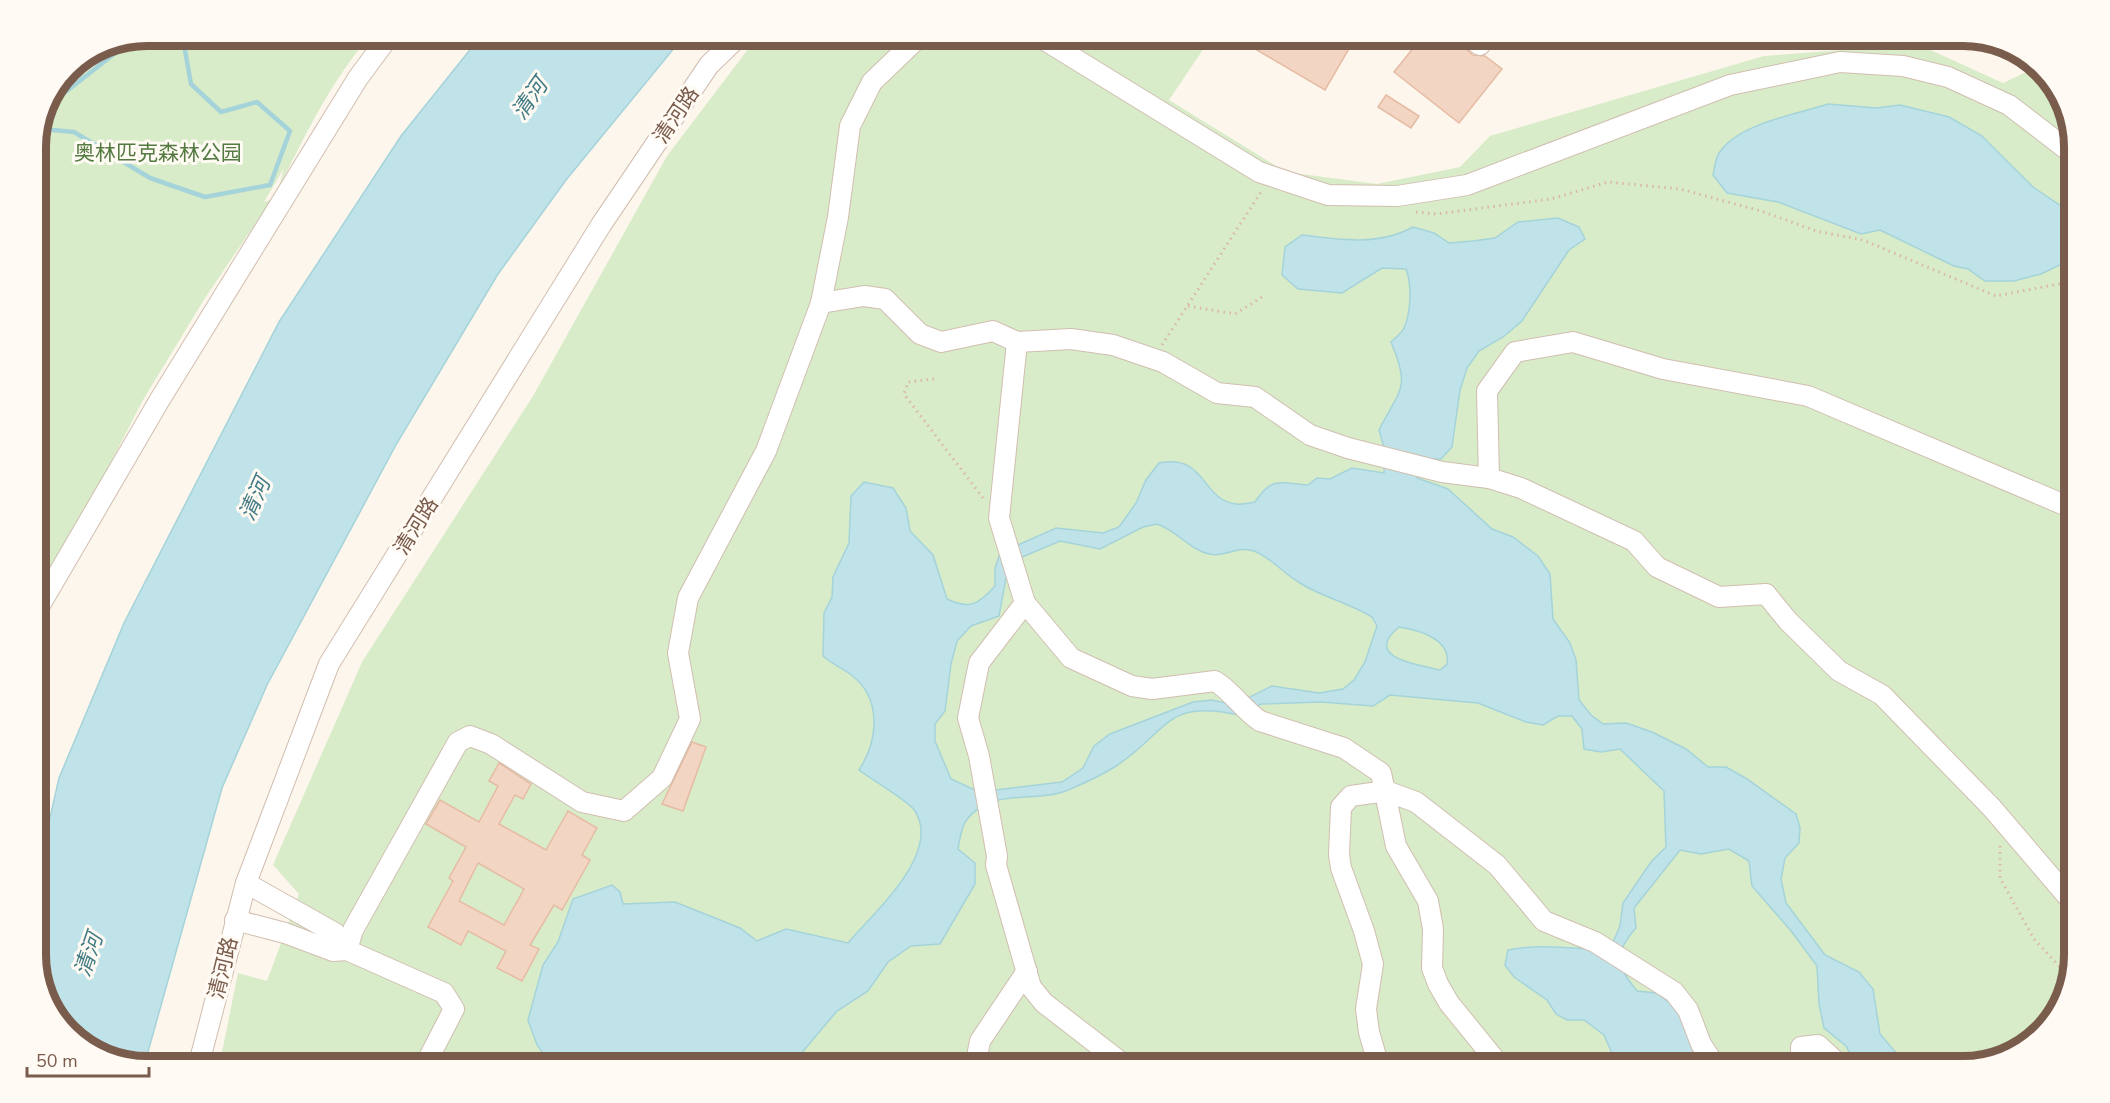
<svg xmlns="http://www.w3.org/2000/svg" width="2110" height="1103" viewBox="0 0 2110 1103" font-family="'Nunito Sans','Noto Sans SC',sans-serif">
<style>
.green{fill:#d8ecc9}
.water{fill:#bfe3e8;stroke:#a5d3da;stroke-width:1.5;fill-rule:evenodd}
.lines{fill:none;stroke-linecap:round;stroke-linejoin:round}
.stream{stroke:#a5d3da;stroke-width:4.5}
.building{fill:#f3d5c3;stroke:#e6bba3;stroke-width:1.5;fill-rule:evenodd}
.minor-casing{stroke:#d1beb0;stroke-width:22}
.path{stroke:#d9b8a5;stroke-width:3;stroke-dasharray:1.5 4.5;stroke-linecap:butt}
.minor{stroke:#fff;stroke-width:20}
.labels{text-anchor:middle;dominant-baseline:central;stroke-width:6;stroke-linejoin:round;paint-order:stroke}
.street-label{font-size:21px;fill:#7a5c4d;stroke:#fffaf3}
.park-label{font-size:21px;fill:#537a41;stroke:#fffaf3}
.water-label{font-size:22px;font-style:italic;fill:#437c86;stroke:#fffaf3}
.rim{fill:none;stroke:#7a5c4d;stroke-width:8}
</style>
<rect width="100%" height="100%" fill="#fdf6ec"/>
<g class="green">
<path d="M148 36H370C331 81 306 134 279 187L284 168 264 202 272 199 205 298 143 400 36 607V141L69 68 105 44Z"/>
<path d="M758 36H1202V51L1169 100 1286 172 1377 184 1460 167 1490 136 1764 56 1917 44 2003 83 2035 68 2055 86 2074 141V955L2062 1005 2019 1052 1963 1067H219L238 973 267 981 299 894 273 865 362 662 533 396 667 156Z"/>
</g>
<g class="water">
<path d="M481 36H684L566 180 498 274 397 443 267 685 222 788 144 1066 98 1055 55 1017 36 963V879L59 778 124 623 279 322 401 136Z"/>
<path d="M1828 104 1876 108 1900 105 1949 117 1982 136 2033 187 2074 215V258L2041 274 2014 281H1985L1968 269 1954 266 1880 230 1861 234 1778 202 1727 193 1713 175C1715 168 1715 159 1719 153 1739 123 1795 115 1828 104Z"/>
<path d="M1558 218 1579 227 1585 239 1569 250 1522 321 1503 337 1479 351 1467 368 1460 390 1452 447 1441 459H1420L1417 478 1448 489 1492 529 1513 537 1538 556 1550 574 1553 619 1570 643 1576 660 1579 700 1591 715 1603 724 1626 723 1652 732 1686 749 1708 767H1726L1747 779 1796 814 1800 828 1799 843 1785 858 1781 879 1786 903 1825 955 1859 972 1873 989 1880 1034 1898 1055 1899 1067H1856L1846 1046 1824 1028 1819 1004 1817 966 1792 932 1752 886 1749 861 1729 849 1701 854 1680 850 1634 908 1636 928C1613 954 1616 965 1637 991L1657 993 1671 1004 1682 1017 1688 1036 1704 1067H1618L1604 1035 1584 1020H1567L1556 1014 1547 1000 1514 977 1505 965 1508 950C1542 943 1576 950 1610 949L1620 926 1623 903 1651 862 1666 847 1664 791 1620 749 1601 752 1584 749 1582 729 1572 716H1558L1543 725 1526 722 1478 703 1390 695 1373 706 1321 702 1261 704 1243 716C1164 697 1170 731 1116 766 1101 776 1082 784 1066 791 1040 801 1005 792 981 807 962 819 962 828 958 849L975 863V884L940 944 911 946 888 962 868 991 837 1011 793 1063 794 1067H553L537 1045 528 1020 543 965 558 942 573 899 612 885 620 892 623 904 675 902 740 928 757 941 786 929 848 943C873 913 942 854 915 811 910 802 869 778 859 770 878 741 883 698 850 674 841 667 833 665 823 656L824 613 832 597 833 577 849 543 851 496 864 482 893 488 906 508 910 531 933 555 947 599C970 610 979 604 995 586V568L1000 553 1056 528 1103 533 1119 527 1136 503 1146 480 1159 463C1207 454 1201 500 1236 504 1242 505 1249 503 1255 502 1272 476 1280 483 1308 485L1317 478 1330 479 1352 468 1384 473 1385 451 1379 430C1400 388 1411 390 1391 342 1395 338 1402 333 1404 328 1411 313 1412 284 1406 269L1382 268 1342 293 1298 289 1282 275 1285 247 1302 235C1339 240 1379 246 1413 227L1434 233 1449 243 1473 241 1495 238 1518 222ZM1157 524C1176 530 1190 550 1209 554 1225 558 1238 545 1254 551 1272 558 1284 574 1300 583 1322 597 1349 603 1372 617L1377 626 1365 662 1354 680 1343 689 1319 693 1272 686 1234 705 1212 700 1193 702 1110 734 1094 746 1083 768 1062 782 979 792 951 779 935 741V724L945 711 951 664 957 641 971 626 999 616 1006 578 1015 560 1060 541 1100 549 1143 527ZM1399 627C1419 630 1451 639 1447 664L1440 670C1420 665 1361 658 1399 627Z"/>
</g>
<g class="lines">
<g class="stream">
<path d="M54 101 133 39"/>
<path d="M42 129 74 132 150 178 205 197 270 185 290 131 257 102 221 112 191 84 183 39 178 36"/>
</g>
</g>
<g class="building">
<path d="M1233 36H1347L1354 40 1325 90Z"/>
<path d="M1423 36H1451L1473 55 1485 56 1502 69 1459 123 1394 72Z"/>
<path d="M1386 95 1419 116 1411 128 1378 107Z"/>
<path d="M692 742 706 747 683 811 662 804Z"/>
<path d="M499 763 531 784 523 799 515 795 499 824 546 850 568 811 597 828 582 855 590 860 562 910 554 905 530 945 539 949 522 981 497 968 506 951 468 931 461 945 428 927 453 881 449 878 466 847 426 824 440 800 479 822 498 786 489 781ZM478 863 524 889 504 925 459 901Z"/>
</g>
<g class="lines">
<g class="minor-casing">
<g id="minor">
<path d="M1038 36 1259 172 1328 195 1397 196 1467 185 1730 85 1840 62 1903 66 1948 77 2009 105 2074 155"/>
<path d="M1467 36 1480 45"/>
<path d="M821 303 864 296 885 299 920 334 941 342 993 331 1017 342 1071 339 1113 345 1163 362 1217 393 1255 397 1310 435 1348 448 1442 472 1489 478 1521 488 1634 541 1657 567 1719 597 1766 594 1788 621 1839 671 1882 695 1992 808 2074 904"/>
<path d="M1017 342 999 518 1025 603 1071 658 1132 686 1152 689 1215 681C1234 693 1243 710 1260 721L1344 748 1381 773 1396 846 1428 901 1433 929 1432 968 1438 984 1449 1003 1501 1067"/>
<path d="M1489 478 1487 391 1515 352 1573 342 1663 369 1808 396 2074 509"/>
<path d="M1025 603 979 663 968 718 979 756 997 856 996 865 1031 987 1044 1003 1127 1067"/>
<path d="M36 612 159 401 358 78 389 36"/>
<path d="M235 920 285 933 333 951 347 950 335 933 246 883"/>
<path d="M198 1067 246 883 329 664 601 225 709 65 739 36"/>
<path d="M424 1067 454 1009 444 993 347 950 353 930 458 742 470 736 491 744 582 802 624 811 662 778 690 719 678 653 688 598 766 451 821 303 838 217 850 126 872 82 920 36"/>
<path d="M975 1067 980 1041 1027 971"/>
<path d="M1379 1067 1369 1032 1366 1009 1373 964 1364 931 1341 868 1339 855 1341 807 1351 796 1386 791 1416 802 1497 865 1544 921 1595 942 1674 992 1688 1010 1701 1044 1716 1067"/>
<path d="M1801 1067V1047L1818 1045 1842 1067"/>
</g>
</g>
<g class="path">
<path d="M1416 212 1436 214 1551 199 1608 182 1680 189 1761 211 1816 231 1863 240 1996 296 2074 281"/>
<path d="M1188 306 1235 314 1262 297"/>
<path d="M1162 345 1261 192"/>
<path d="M934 379 908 382 904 394 983 498"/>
<path d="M2000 846V878L2034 939 2069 977"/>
</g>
<use href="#minor" class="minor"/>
</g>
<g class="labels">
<g class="street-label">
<text transform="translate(676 115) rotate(-56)">清河路</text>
<text transform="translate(416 526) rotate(-58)">清河路</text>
<text transform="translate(223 968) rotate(-76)">清河路</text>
</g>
<g class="park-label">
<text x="158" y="153">奥林匹克森林公园</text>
</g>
<g class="water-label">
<text transform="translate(530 99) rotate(-55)">清河</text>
<text transform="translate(255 499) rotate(-66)">清河</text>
<text transform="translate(89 955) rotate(-71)">清河</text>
</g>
</g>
<path d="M0 0H2110V1103H0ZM147 46H1963A101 101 0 0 1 2064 147V955A101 101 0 0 1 1963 1056H147A101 101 0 0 1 46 955V147A101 101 0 0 1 147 46Z" fill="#fffaf3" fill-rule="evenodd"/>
<path class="rim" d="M147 46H1963A101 101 0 0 1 2064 147V955A101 101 0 0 1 1963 1056H147A101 101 0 0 1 46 955V147A101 101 0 0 1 147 46Z"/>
<path d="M27 1067v9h122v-9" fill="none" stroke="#7a5c4d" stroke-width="3"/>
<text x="36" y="1067" font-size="18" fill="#7a5c4d" stroke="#fffaf3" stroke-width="4.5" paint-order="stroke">50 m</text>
</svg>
